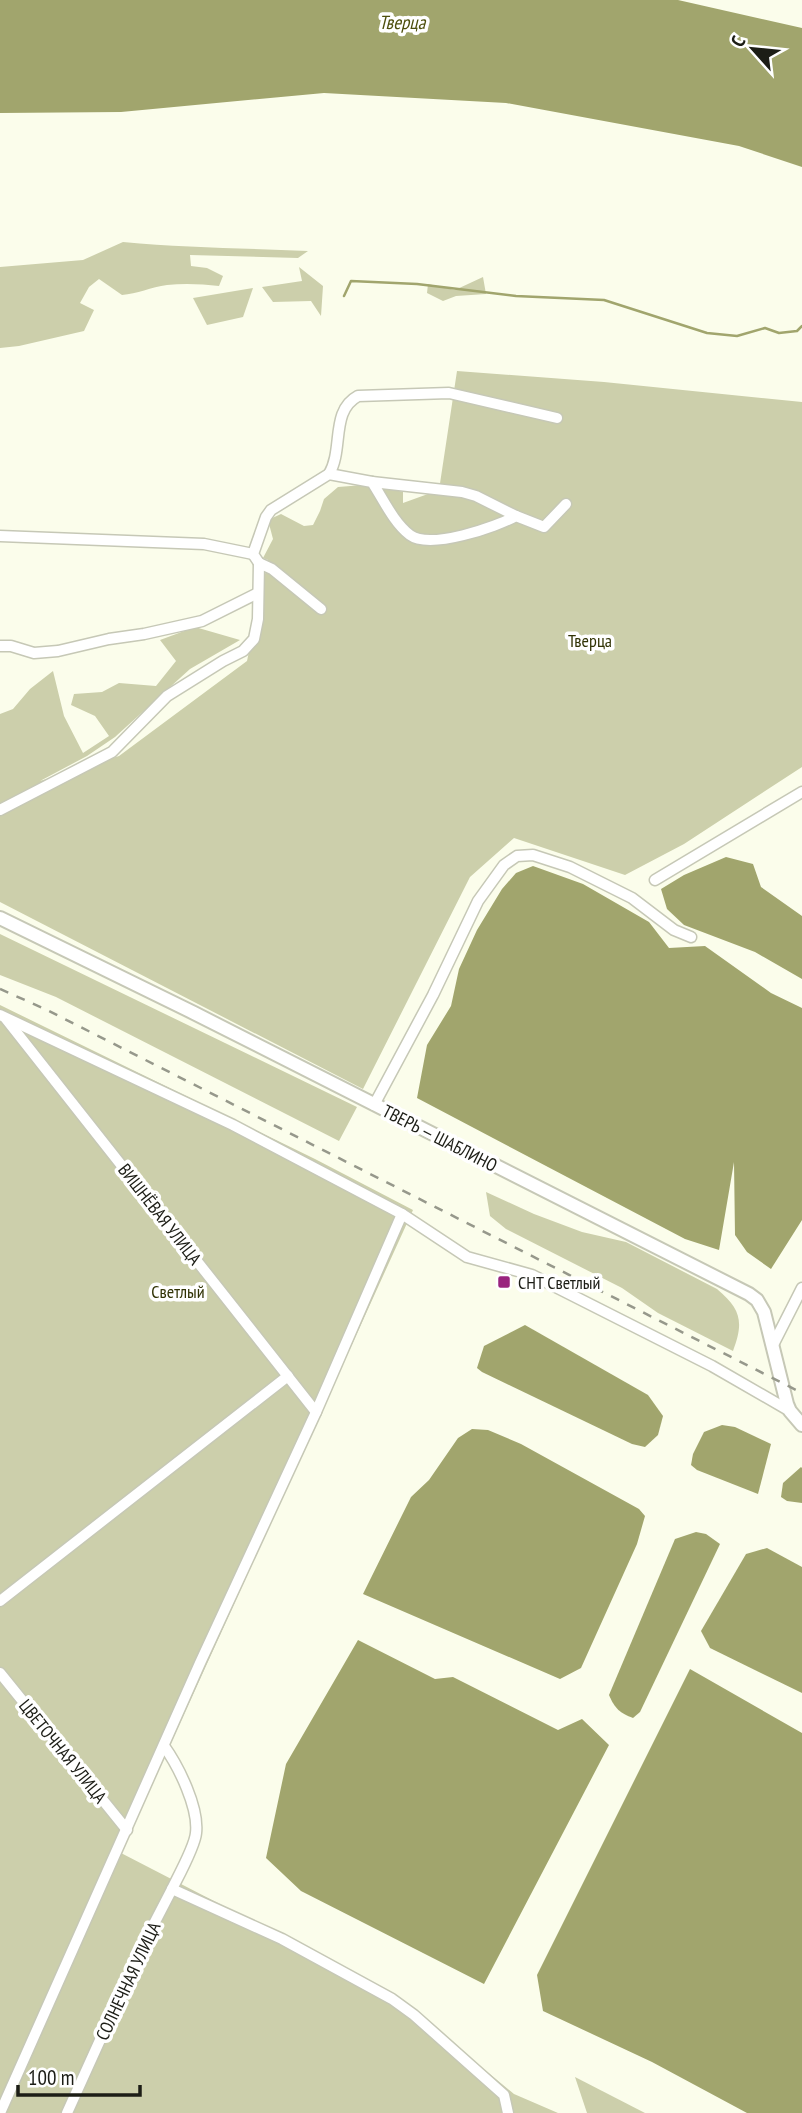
<svg xmlns="http://www.w3.org/2000/svg" width="802" height="2113" viewBox="0 0 802 2113" font-family="'PT Sans Narrow',sans-serif">
<style>
.green{fill:#cccfab}
.water{fill:#a1a56d}
.lines{fill:none;stroke-linecap:round;stroke-linejoin:round}
.stream{stroke:#a1a56d;stroke-width:2.5}
.minor-casing{stroke:#c6c8b6;stroke-width:13}
.tertiary-casing{stroke:#c6c8b6;stroke-width:16}
.minor{stroke:#fff;stroke-width:10}
.tertiary{stroke:#fff;stroke-width:12}
.rail{stroke:#96988b;stroke-width:2.5;stroke-dasharray:9 9;stroke-linecap:butt}
.poi-dot{fill:#99237e;stroke:#fff;stroke-width:2.5}
.labels{text-anchor:middle;dominant-baseline:central;stroke-width:7;stroke-linejoin:round;paint-order:stroke}
.park-label{font-size:18px;fill:#313305;stroke:#fff}
.street-label{font-size:18px;fill:#1c1d16;stroke:#fff}
.poi-label{font-size:18px;fill:#1c1d16;stroke:#fff;text-anchor:start}
.water-label{font-size:19px;font-style:italic;fill:#4d4f0c;stroke:#fff}
</style>
<rect width="100%" height="100%" fill="#fbfdeb"/>
<g class="green">
<path d="M123 242C185 248 246 248 308 251L298 258 190 255 191 266 207 268 223 276 219 286C202 284 184 283 167 285 151 287 137 294 122 295L99 279 89 287 80 303 94 310 84 331 19 346 0 348V267L83 260Z"/>
<path d="M299 267 323 286 321 316 311 301 273 302 262 287 302 281Z"/>
<path d="M483 277 486 294 456 296 443 301 427 293 428 284 455 290Z"/>
<path d="M253 288 243 317 207 325 193 298Z"/>
<path d="M457 371 604 382 802 402V767L684 844 625 875 514 838 470 877 363 1089 0 902V714L13 709 30 689 53 671 64 716 83 753 109 736 95 716 71 705 74 694 102 692 119 683 156 686 176 661 160 640 195 627 240 640 190 669 115 737 87 756 40 781 119 756 247 661 268 560 263 558 273 539 268 520 281 514 304 526 313 525 320 511 324 499 338 487 376 484 403 492V503L439 490Z"/>
<path d="M0 934 357 1107 339 1141 56 997 0 975Z"/>
<path d="M0 1005 315 1159 413 1210 121 1853 392 1993 514 2094 558 2113H0Z"/>
<path d="M486 1192 534 1214 582 1232 626 1242 717 1289C741 1309 744 1322 733 1351L658 1313 622 1288 506 1229 490 1216Z"/>
<path d="M575 2077 645 2113H587Z"/>
</g>
<g class="water">
<path d="M0 0H678L802 28V167L739 146 506 103 324 93 121 112 0 113Z"/>
<path d="M726 857 753 864 761 887 802 916V979L755 952 684 925 667 909 661 889 684 875Z"/>
<path d="M533 866 583 884 649 922 669 948 705 946 771 993 802 1008V1220L771 1269 747 1252 735 1235 734 1162 719 1250 685 1239 417 1098 427 1045 451 1006 459 969 477 930 502 889 516 873Z"/>
<path d="M525 1325 648 1395 663 1416 658 1435 645 1447 632 1444 482 1372 477 1368 484 1346Z"/>
<path d="M722 1425 735 1427 771 1444 758 1494 697 1470 691 1465 693 1454 704 1432Z"/>
<path d="M472 1429 488 1430 521 1444 639 1509 645 1516 637 1544 581 1668 560 1679 363 1594 411 1497 429 1480 458 1438Z"/>
<path d="M801 1467 802 1468V1503L787 1501 781 1497 783 1483Z"/>
<path d="M696 1532 706 1534 720 1544 640 1712 633 1718C620 1713 615 1709 609 1695L675 1539Z"/>
<path d="M767 1548 802 1567V1693L710 1648 701 1631 746 1554Z"/>
<path d="M358 1640 435 1679 453 1677 558 1730 582 1719 609 1745 484 1984 301 1891 266 1858 286 1764Z"/>
<path d="M690 1669 802 1733V2113H747L652 2062 543 2011 537 1975Z"/>
</g>
<g class="lines">
<path class="stream" d="M344 296 351 281 417 284 516 296 604 300 707 333 737 336 765 328 779 333 797 331 802 326"/>
<g class="minor-casing">
<g id="minor">
<path d="M329 474C344 449 330 411 358 396L449 393 557 418"/>
<path d="M372 482 462 492 476 496 516 516"/>
<path d="M0 536 204 544 253 554"/>
<path d="M259 563 253 554 266 517 271 510 329 474 372 482C383 499 394 523 410 535 430 550 496 527 516 516L544 527 566 504"/>
<path d="M0 646H11L34 653 58 651 109 639 144 634 202 621 258 593"/>
<path d="M0 810 112 752 167 696 223 661 243 651 254 639 258 619 259 563 272 569 321 609"/>
<path d="M655 880 802 792"/>
<path d="M0 1015 233 1125 402 1214 467 1257 532 1275 712 1366 790 1411"/>
<path d="M6 1019 316 1412"/>
<path d="M374 1105 433 995 478 901 504 865 517 856 533 855 570 867 632 898 674 930 691 937"/>
<path d="M774 1343 802 1288"/>
<path d="M0 1601 288 1376"/>
<path d="M0 1673 127 1830"/>
<path d="M164 1746C179 1767 199 1808 196 1833 195 1846 179 1875 172 1889L282 1939 392 1999 414 2015 504 2095 508 2113"/>
<path d="M0 2113 200 1663 316 1412 402 1214"/>
<path d="M67 2113 143 1945 172 1889"/>
</g>
</g>
<g class="tertiary-casing">
<path id="tertiary" d="M0 918 194 1013 749 1294 757 1300 764 1312 787 1404 790 1411 802 1425"/>
</g>
<use href="#minor" class="minor"/>
<use href="#tertiary" class="tertiary"/>
<path class="rail" d="M0 989 45 1009 802 1393"/>
</g>
<rect class="poi-dot" x="497" y="1275" width="14" height="14" rx="3.5"/>
<g class="labels">
<g class="park-label">
<text x="590" y="640">Тверца</text>
<text x="178" y="1291">Светлый</text>
</g>
<g class="street-label">
<text transform="translate(440 1138) rotate(27)">ТВЕРЬ — ШАБЛИНО</text>
<text transform="translate(160 1214) rotate(52)">ВИШНЁВАЯ УЛИЦА</text>
<text transform="translate(63 1751) rotate(51)">ЦВЕТОЧНАЯ УЛИЦА</text>
<text transform="translate(128 1981) rotate(-65)">СОЛНЕЧНАЯ УЛИЦА</text>
</g>
<g class="poi-label">
<text x="518" y="1282">СНТ Светлый</text>
</g>
<g class="water-label">
<text x="402" y="22">Тверца</text>
</g>
</g>
<g transform="translate(753 49) rotate(297)" stroke="#ffffff" stroke-width="5" paint-order="stroke">
<path d="M0-5L12 26L0 18L-12 26Z" fill="#1c1d16"/>
<text y="-10" font-size="19" font-weight="bold" text-anchor="middle" fill="#1c1d16">С</text>
</g>
<path d="M18 2085v10h122v-10" fill="none" stroke="#1c1d16" stroke-width="3.5"/>
<text x="28" y="2085" font-size="21" fill="#1c1d16" stroke="#ffffff" stroke-width="5" paint-order="stroke">100 m</text>
</svg>
